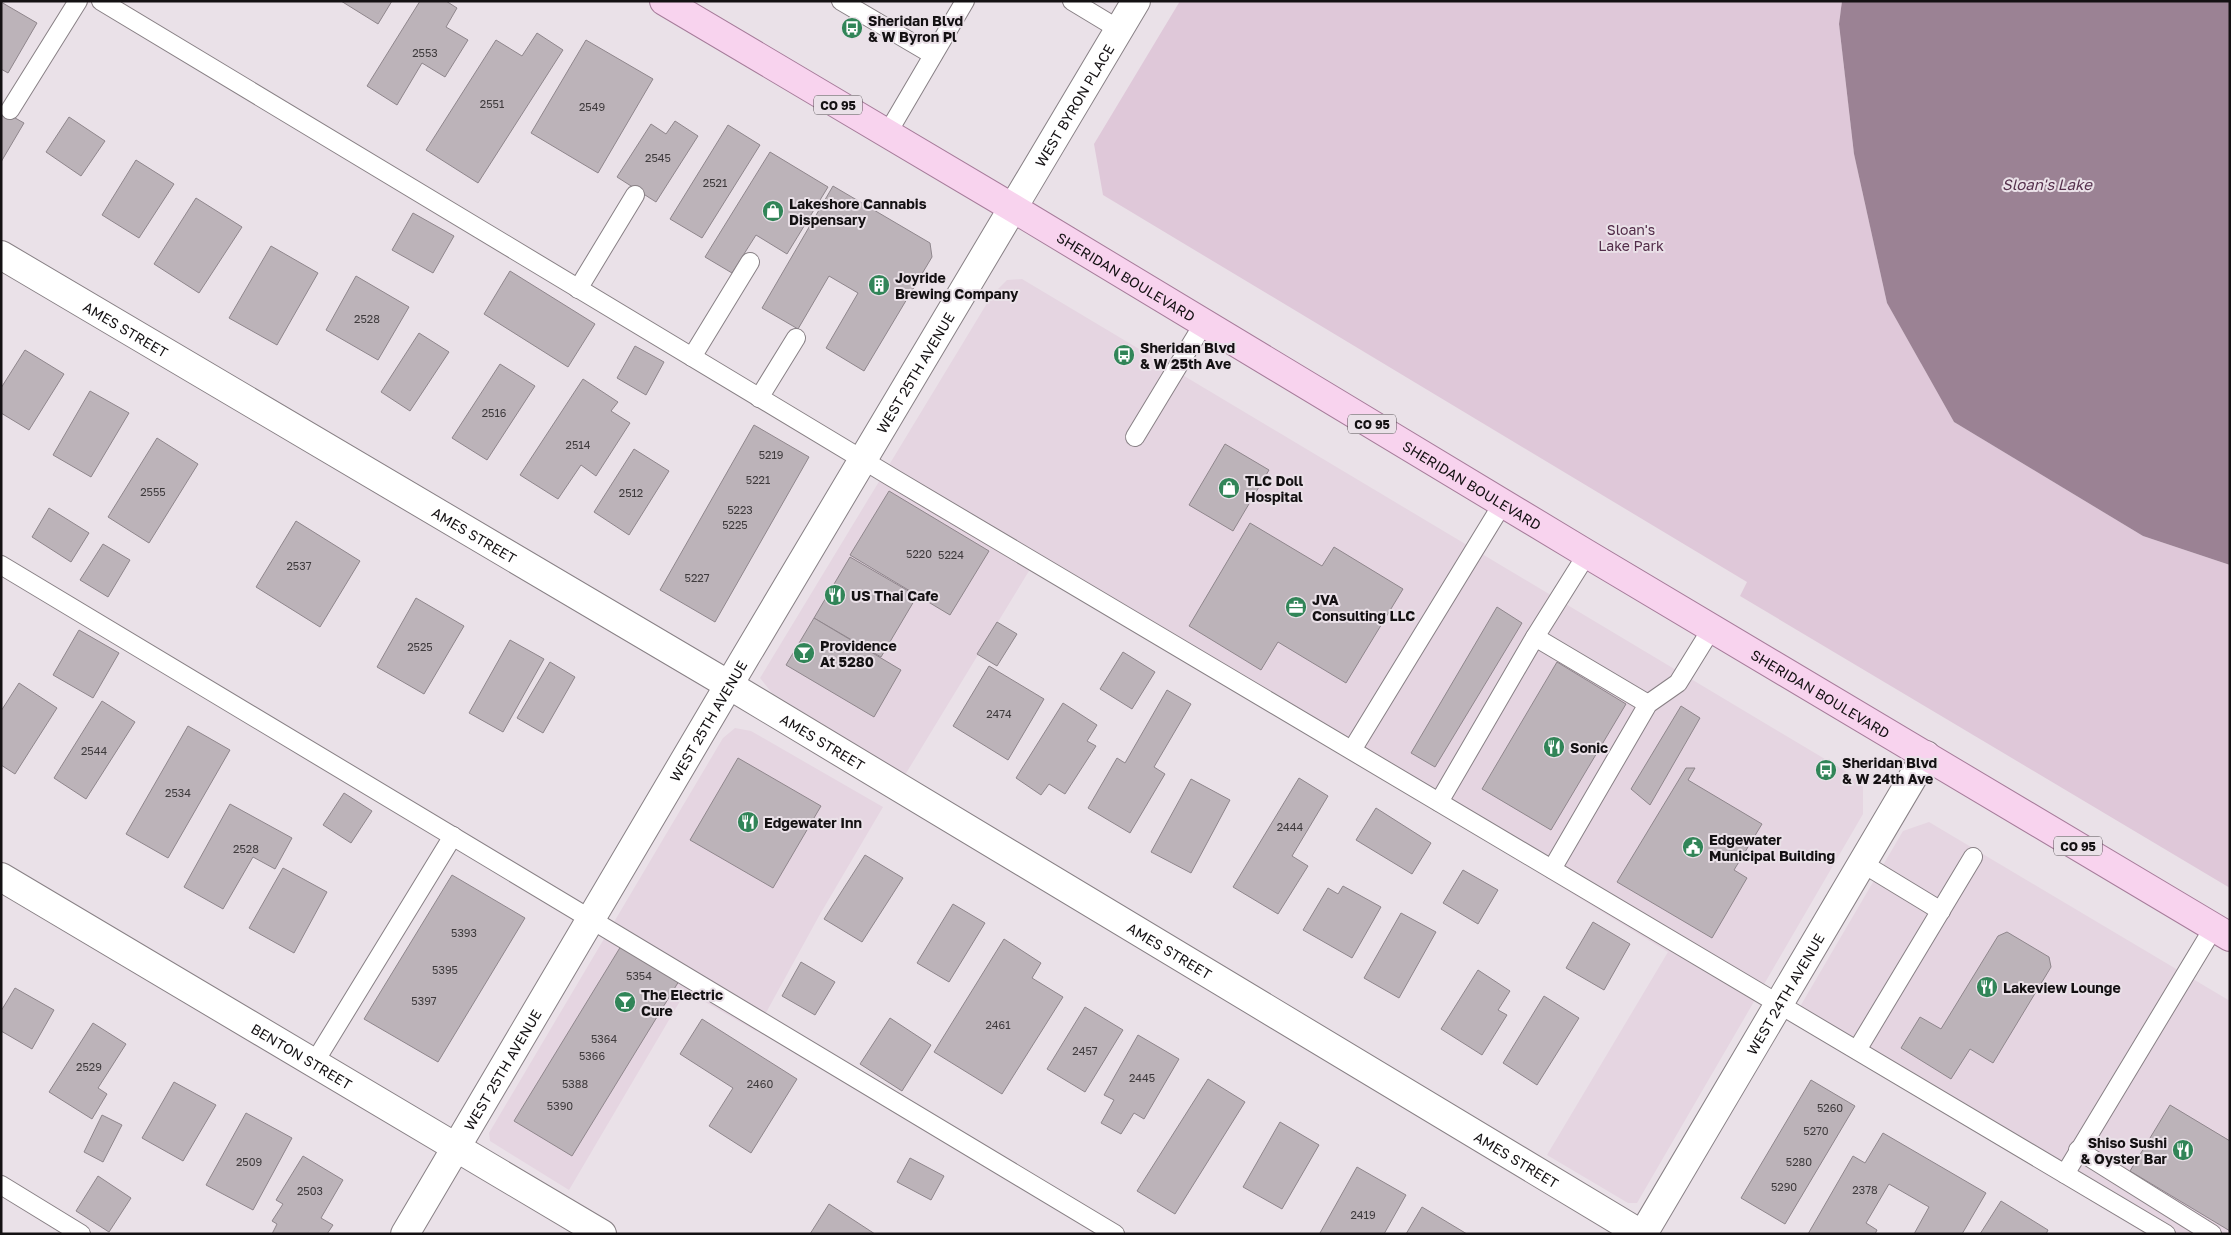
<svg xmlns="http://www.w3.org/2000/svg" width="2231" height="1235" viewBox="0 0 2231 1235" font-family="'Golos Text',sans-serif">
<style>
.built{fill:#e5d5e1}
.green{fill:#dfc8d9}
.water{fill:#9b8294}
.building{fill:#bcb3b9;stroke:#8f868c}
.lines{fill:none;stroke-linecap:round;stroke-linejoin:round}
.lane-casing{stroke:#888085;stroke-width:20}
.street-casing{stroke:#888085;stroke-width:30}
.primary-casing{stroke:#a67c9a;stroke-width:30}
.lane{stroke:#fff;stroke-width:18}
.street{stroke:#fff;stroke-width:28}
.primary{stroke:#f8d3ee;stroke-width:28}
.labels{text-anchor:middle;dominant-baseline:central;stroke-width:4;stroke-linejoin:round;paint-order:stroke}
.number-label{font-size:11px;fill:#3e3a3c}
.shield{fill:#eae1e8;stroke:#544f53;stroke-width:1}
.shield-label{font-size:12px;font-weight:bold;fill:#141113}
.poi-label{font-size:14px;font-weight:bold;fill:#141113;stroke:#eae1e8;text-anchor:start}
.street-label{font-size:14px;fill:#141113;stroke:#eae1e8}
.park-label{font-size:14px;fill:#512b48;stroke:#eae1e8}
.water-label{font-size:15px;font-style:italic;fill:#56304d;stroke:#eae1e8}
</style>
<rect width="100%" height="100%" fill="#eae1e8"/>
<g class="built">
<path d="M1022 279 1850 774 1863 787V814L1637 1203H1628L1547 1155 1668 952 1105 608 1032 566 905 775 772 693 760 678 992 295 1007 280Z"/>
<path d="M735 728 751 731 883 807 819 916 756 1031 686 991 569 1190 490 1141 489 1133 723 738Z"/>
<path d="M1929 822 2230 1001V1234H2146L1791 1022 1903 831Z"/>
</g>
<path class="green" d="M1180 1H1842L1839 24 1854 154 1887 303 1954 422 2143 536 2230 565V888L1740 596 1747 582 1103 195 1094 144Z"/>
<path class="water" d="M1842 1H2230V565L2143 536 1954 422 1887 303 1854 154 1839 24Z"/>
<g class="building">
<path d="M341 1H392L378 24Z"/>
<path d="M420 1H446L457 8 446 27 468 40 445 77 422 63 397 105 367 86Z"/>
<path d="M1 2 37 23 8 73 1 69Z"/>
<path d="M537 33 563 50 478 183 426 150 496 40 522 56Z"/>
<path d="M586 40 653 79 598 173 531 133Z"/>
<path d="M1 110 24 123 1 162Z"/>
<path d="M69 117 105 141 81 176 46 152Z"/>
<path d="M675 121 698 136 656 202 617 177 651 124 666 134Z"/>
<path d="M728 125 760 145 702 238 670 219Z"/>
<path d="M770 152 828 187 787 254 756 235 732 273 705 257Z"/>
<path d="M136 160 174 184 139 238 102 215Z"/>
<path d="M833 186 930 243 932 257 864 371 826 348 858 293 829 276 798 329 762 308Z"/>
<path d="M196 198 242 227 199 293 154 264Z"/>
<path d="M413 213 454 236 433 273 392 250Z"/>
<path d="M271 246 318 273 277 345 229 318Z"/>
<path d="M510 271 595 324 568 367 484 314Z"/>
<path d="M356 276 409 307 378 360 326 330Z"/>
<path d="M419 333 449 352 410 411 381 392Z"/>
<path d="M635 346 664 362 646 395 617 378Z"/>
<path d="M25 350 64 374 29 430 1 413V388Z"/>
<path d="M500 364 535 386 487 460 452 438Z"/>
<path d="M583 379 618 402 611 411 630 423 596 476 581 465 558 499 520 475Z"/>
<path d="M90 391 129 413 91 477 53 455Z"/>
<path d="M754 425 809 457 715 622 660 590Z"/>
<path d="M157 438 198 464 149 543 108 517Z"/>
<path d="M1225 444 1269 470 1233 531 1189 505Z"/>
<path d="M634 449 669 471 629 535 594 512Z"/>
<path d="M889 491 989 551 950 615 850 555Z"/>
<path d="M49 508 89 533 71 562 32 537Z"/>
<path d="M296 521 360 561 320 627 256 587Z"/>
<path d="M1250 523 1322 566 1334 547 1403 589 1346 683 1278 642 1261 670 1189 626Z"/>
<path d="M103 544 130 560 108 597 80 580Z"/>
<path d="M850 557 917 596 881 657 814 618Z"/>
<path d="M416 598 464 626 424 694 377 667Z"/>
<path d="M1497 607 1522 623 1435 767 1411 753Z"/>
<path d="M814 618 901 670 874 717 786 665Z"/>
<path d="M997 622 1017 634 997 666 977 654Z"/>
<path d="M79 630 119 653 93 698 53 675Z"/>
<path d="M510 640 544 659 503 732 469 713Z"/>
<path d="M1123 652 1155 672 1132 709 1100 689Z"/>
<path d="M550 662 575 677 543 733 517 718Z"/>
<path d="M1557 662 1626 704 1551 830 1482 789Z"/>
<path d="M989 666 1044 699 1008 760 953 726Z"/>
<path d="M19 683 57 708 15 774 1 765V711Z"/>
<path d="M1167 690 1191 704 1154 767 1165 774 1130 833 1088 808 1117 758 1125 763Z"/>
<path d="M102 701 135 722 86 799 54 778Z"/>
<path d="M1063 703 1097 725 1087 741 1096 746 1065 794 1049 784 1041 795 1016 778Z"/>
<path d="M1681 706 1700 718 1650 805 1631 789Z"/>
<path d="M188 726 230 750 168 858 126 834Z"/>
<path d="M738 758 821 806 773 888 690 840Z"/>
<path d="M1686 768H1695L1688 780 1762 824 1734 870 1747 878 1712 938 1617 882Z"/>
<path d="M1299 778 1328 796 1292 856 1308 866 1278 914 1233 887Z"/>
<path d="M1191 779 1230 800 1191 873 1151 852Z"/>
<path d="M344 793 372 811 351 843 323 825Z"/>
<path d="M230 804 292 838 275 869 253 857 223 909 184 887Z"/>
<path d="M1376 808 1431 843 1412 874 1356 840Z"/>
<path d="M865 855 903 878 862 942 824 919Z"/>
<path d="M283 868 327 892 294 953 249 928Z"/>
<path d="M1463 870 1498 890 1478 924 1443 903Z"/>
<path d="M452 875 525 918 438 1062 364 1019Z"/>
<path d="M1343 886 1381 907 1352 958 1303 930 1328 888 1338 894Z"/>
<path d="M953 904 985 923 949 982 917 963Z"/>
<path d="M1401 913 1436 932 1399 998 1364 978Z"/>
<path d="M1593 922 1630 944 1604 990 1566 968Z"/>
<path d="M2007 932 2049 957 2051 967 1993 1063 1970 1049 1951 1079 1901 1048 1920 1017 1941 1029 1998 936Z"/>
<path d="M1004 939 1041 963 1032 978 1063 997 1002 1094 934 1052Z"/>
<path d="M621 946 679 981 572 1156 514 1121Z"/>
<path d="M801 962 835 982 815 1015 782 996Z"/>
<path d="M1478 970 1510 991 1498 1010 1507 1015 1482 1055 1441 1029Z"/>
<path d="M15 988 54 1010 32 1049 1 1031V1011Z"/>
<path d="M1544 996 1579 1018 1537 1085 1503 1063Z"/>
<path d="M1085 1007 1123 1030 1085 1092 1047 1069Z"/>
<path d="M890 1018 931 1045 902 1091 860 1064Z"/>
<path d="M702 1019 797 1079 751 1153 709 1126 733 1088 680 1054Z"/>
<path d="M93 1023 126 1044 98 1088 107 1094 92 1119 49 1092Z"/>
<path d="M1138 1035 1179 1059 1144 1119 1134 1113 1121 1134 1101 1123 1114 1100 1104 1095Z"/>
<path d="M1208 1079 1245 1102 1175 1214 1137 1191Z"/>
<path d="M1811 1080 1855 1106 1785 1224 1741 1198Z"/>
<path d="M174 1082 216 1105 183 1161 142 1138Z"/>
<path d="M2170 1105 2230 1141V1231L2130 1171Z"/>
<path d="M246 1113 292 1138 253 1210 206 1185Z"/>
<path d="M102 1115 122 1125 103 1162 84 1152Z"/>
<path d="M1280 1122 1319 1145 1282 1209 1243 1187Z"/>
<path d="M1883 1133 1986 1193 1962 1234H1914L1929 1207 1889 1184 1866 1223 1877 1230 1875 1234H1808L1853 1156 1865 1163Z"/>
<path d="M303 1156 343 1180 321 1218 333 1225 327 1234H272L277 1224 272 1221 283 1204 276 1200Z"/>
<path d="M910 1158 944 1176 931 1200 897 1182Z"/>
<path d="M1357 1167 1406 1195 1384 1234H1322L1320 1233Z"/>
<path d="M98 1176 131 1198 109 1232 76 1211Z"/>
<path d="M2001 1201 2048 1230 2046 1234H1980Z"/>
<path d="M829 1204 875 1234H810Z"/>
<path d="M1422 1207 1467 1234H1406Z"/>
</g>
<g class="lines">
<g class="lane-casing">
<g id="lane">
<path d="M101 1 893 478 2166 1234"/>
<path d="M841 1 933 55"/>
<path d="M1072 1 1120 30"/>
<path d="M10 110 78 1"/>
<path d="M887 134 965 1"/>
<path d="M578 289 635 195"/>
<path d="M692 357 750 262"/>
<path d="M759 398 796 338"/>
<path d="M1135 437 1204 323"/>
<path d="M1 565 1115 1234"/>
<path d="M1535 637 1648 704"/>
<path d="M1352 750 1503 503"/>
<path d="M1439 802 1535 637 1587 554"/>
<path d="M1862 863 1941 911"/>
<path d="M1552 869 1648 704 1678 683 1712 628"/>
<path d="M1857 1050 1973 857"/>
<path d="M314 1063 453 836"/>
<path d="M2078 1150 2212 1234"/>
<path d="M2065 1174 2214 927"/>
<path d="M1 1185 81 1234"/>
</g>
</g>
<g class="street-casing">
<g id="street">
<path id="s1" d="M1 255 729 685 1641 1234"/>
<path id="s2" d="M1 877 602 1234"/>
<path id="s3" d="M405 1234 746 656 1136 1"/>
<path id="s4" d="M1643 1234 1926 755"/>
</g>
</g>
<g class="primary-casing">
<g id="primary">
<path id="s5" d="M664 1 1013 208 1587 554 2230 937"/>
</g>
</g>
<use href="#lane" class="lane"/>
<use href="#street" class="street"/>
<use href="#primary" class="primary"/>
</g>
<defs>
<g id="bus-disc" transform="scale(1.125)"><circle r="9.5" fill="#318558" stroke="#eae1e8"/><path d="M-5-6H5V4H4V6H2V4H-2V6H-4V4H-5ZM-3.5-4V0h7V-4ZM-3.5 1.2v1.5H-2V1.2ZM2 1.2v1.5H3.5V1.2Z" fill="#fff"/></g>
<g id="shop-disc" transform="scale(1.125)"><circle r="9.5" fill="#318558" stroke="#eae1e8"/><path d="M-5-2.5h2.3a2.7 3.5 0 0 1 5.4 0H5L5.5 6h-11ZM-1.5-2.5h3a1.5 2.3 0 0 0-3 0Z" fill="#fff"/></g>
<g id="building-disc" transform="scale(1.125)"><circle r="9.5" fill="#318558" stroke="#eae1e8"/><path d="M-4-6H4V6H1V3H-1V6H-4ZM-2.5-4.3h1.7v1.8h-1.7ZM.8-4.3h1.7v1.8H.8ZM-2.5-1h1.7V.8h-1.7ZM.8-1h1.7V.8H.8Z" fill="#fff"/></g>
<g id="restaurant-disc" transform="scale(1.125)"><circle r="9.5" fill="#318558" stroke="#eae1e8"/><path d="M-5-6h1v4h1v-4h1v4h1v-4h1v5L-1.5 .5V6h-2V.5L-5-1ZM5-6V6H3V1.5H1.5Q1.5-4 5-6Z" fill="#fff"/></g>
<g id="office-disc" transform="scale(1.125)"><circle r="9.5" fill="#318558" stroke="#eae1e8"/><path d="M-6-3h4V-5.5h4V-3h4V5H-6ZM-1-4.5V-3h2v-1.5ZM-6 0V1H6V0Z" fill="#fff"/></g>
<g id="bar-disc" transform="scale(1.125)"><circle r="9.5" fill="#318558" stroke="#eae1e8"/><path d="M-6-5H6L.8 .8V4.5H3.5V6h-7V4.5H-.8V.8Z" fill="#fff"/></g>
<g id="civic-disc" transform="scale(1.125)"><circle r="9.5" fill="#318558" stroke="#eae1e8"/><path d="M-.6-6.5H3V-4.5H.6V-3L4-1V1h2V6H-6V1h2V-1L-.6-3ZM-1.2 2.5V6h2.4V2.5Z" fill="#fff"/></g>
</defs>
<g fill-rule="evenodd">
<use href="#bus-disc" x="852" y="28"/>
<use href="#shop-disc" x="773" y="211"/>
<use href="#building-disc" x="879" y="285"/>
<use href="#bus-disc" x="1124" y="355"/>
<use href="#shop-disc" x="1229" y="488"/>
<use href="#restaurant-disc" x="835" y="595"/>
<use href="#office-disc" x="1296" y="607"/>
<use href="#bar-disc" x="804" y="653"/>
<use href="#restaurant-disc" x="1554" y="747"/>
<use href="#bus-disc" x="1826" y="770"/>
<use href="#restaurant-disc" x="748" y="822"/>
<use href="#civic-disc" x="1693" y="847"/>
<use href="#restaurant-disc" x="1987" y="987"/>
<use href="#bar-disc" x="625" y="1002"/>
<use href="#restaurant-disc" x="2183" y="1150"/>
</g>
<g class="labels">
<g class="number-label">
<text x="425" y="52">2553</text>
<text x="492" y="103">2551</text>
<text x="592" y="106">2549</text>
<text x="658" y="157">2545</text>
<text x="715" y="182">2521</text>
<text x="367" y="318">2528</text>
<text x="494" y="412">2516</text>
<text x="578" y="444">2514</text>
<text x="771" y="454">5219</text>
<text x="758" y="479">5221</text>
<text x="153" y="491">2555</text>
<text x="631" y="492">2512</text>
<text x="740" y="509">5223</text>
<text x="735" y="524">5225</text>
<text x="919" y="553">5220</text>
<text x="951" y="554">5224</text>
<text x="299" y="565">2537</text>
<text x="697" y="577">5227</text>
<text x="420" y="646">2525</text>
<text x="999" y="713">2474</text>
<text x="94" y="750">2544</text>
<text x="178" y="792">2534</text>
<text x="1290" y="826">2444</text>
<text x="246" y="848">2528</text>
<text x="464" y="932">5393</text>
<text x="445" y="969">5395</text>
<text x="639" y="975">5354</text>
<text x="424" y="1000">5397</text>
<text x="998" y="1024">2461</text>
<text x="604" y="1038">5364</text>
<text x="1085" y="1050">2457</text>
<text x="592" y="1055">5366</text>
<text x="89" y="1066">2529</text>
<text x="1142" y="1077">2445</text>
<text x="575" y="1083">5388</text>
<text x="760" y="1083">2460</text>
<text x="560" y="1105">5390</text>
<text x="1830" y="1107">5260</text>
<text x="1816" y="1130">5270</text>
<text x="249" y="1161">2509</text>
<text x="1799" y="1161">5280</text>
<text x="1784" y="1186">5290</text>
<text x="1865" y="1189">2378</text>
<text x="310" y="1190">2503</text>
<text x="1363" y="1214">2419</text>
</g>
<g class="shield">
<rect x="814" y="95.5" width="48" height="19" rx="4"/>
<rect x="1348" y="414.5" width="48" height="19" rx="4"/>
<rect x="2054" y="836.5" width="48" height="19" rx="4"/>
</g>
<g class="shield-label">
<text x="838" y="105">CO 95</text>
<text x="1372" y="424">CO 95</text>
<text x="2078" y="846">CO 95</text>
</g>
<g class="poi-label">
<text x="868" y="20">Sheridan Blvd<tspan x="868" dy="16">&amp; W Byron Pl</tspan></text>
<text x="789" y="203">Lakeshore Cannabis<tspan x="789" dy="16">Dispensary</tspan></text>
<text x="895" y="277">Joyride<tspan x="895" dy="16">Brewing Company</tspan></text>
<text x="1140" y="347">Sheridan Blvd<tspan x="1140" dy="16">&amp; W 25th Ave</tspan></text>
<text x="1245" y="480">TLC Doll<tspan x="1245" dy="16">Hospital</tspan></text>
<text x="851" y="595">US Thai Cafe</text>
<text x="1312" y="599">JVA<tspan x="1312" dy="16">Consulting LLC</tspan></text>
<text x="820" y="645">Providence<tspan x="820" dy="16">At 5280</tspan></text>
<text x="1570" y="747">Sonic</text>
<text x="1842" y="762">Sheridan Blvd<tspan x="1842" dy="16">&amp; W 24th Ave</tspan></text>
<text x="764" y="822">Edgewater Inn</text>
<text x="1709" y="839">Edgewater<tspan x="1709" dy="16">Municipal Building</tspan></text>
<text x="2003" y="987">Lakeview Lounge</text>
<text x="641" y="994">The Electric<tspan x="641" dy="16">Cure</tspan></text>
<text x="2167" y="1142" text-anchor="end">Shiso Sushi<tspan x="2167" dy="16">&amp; Oyster Bar</tspan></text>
</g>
<g class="street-label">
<text stroke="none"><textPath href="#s3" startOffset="1312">WEST BYRON PLACE</textPath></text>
<text stroke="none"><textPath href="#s5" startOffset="538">SHERIDAN BOULEVARD</textPath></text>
<text stroke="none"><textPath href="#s1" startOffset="145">AMES STREET</textPath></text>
<text stroke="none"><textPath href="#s3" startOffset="1001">WEST 25TH AVENUE</textPath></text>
<text stroke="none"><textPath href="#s5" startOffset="942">SHERIDAN BOULEVARD</textPath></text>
<text stroke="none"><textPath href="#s1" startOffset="550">AMES STREET</textPath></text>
<text stroke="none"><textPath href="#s5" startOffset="1348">SHERIDAN BOULEVARD</textPath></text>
<text stroke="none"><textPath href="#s3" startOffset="596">WEST 25TH AVENUE</textPath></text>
<text stroke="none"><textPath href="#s1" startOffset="955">AMES STREET</textPath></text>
<text stroke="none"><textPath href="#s1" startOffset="1360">AMES STREET</textPath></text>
<text stroke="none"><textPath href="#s4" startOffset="279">WEST 24TH AVENUE</textPath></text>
<text stroke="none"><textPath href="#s2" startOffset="350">BENTON STREET</textPath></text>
<text stroke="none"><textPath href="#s3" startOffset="191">WEST 25TH AVENUE</textPath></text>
<text stroke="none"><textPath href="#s1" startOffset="1765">AMES STREET</textPath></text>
</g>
<g class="park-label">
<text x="1631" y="229">Sloan's<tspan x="1631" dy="16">Lake Park</tspan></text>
</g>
<g class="water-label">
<text x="2047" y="184">Sloan's Lake</text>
</g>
</g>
<rect width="2231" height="1235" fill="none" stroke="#141113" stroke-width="5"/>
</svg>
